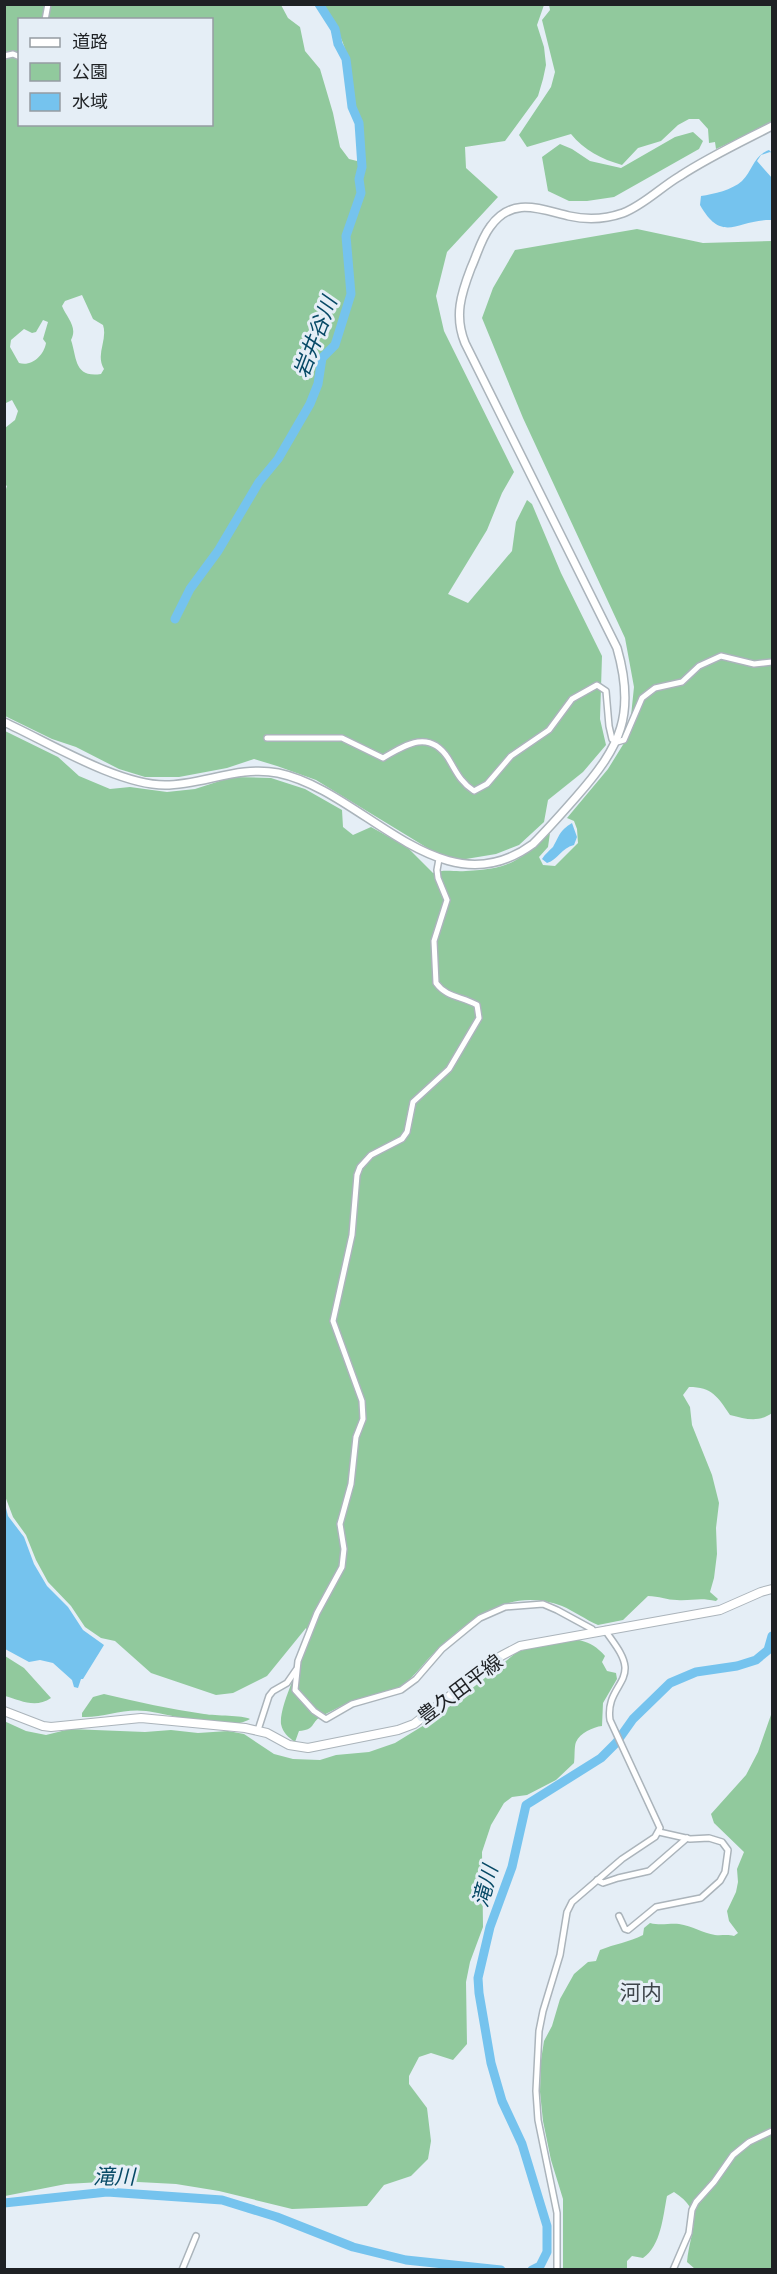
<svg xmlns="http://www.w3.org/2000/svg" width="777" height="2274" viewBox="0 0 777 2274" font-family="Helvetica,'Noto Sans JP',sans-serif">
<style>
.green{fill:#91c99d;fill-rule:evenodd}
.water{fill:#75c3ee}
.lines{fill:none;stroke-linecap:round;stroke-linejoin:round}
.river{stroke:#75c3ee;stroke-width:9}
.minor-casing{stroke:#abb4bb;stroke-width:8}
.tertiary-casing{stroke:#abb4bb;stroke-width:10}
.secondary-casing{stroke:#abb4bb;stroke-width:10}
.minor{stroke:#fff;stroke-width:5}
.tertiary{stroke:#fff;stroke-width:7}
.secondary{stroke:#fff;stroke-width:8}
.labels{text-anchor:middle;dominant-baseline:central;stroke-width:6;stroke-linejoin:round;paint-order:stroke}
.street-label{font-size:20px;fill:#1e2124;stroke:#e5eef6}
.water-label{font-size:21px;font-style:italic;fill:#074966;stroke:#e5eef6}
.neighbourhood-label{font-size:21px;fill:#3e454b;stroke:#e5eef6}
</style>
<rect width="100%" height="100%" fill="#e5eef6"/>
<g class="green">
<path d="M5 5H281L288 18 300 27 305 51 320 69 333 113 340 147 349 159 357 161C372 141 356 114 352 93 350 84 351 74 349 65 347 47 333 19 323 5H544L537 25 544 47 546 65 543 79 538 96 505 141 465 147 466 168 498 197 447 252 436 296 444 331 514 472 502 493 487 530 448 594 468 603 512 551 516 522 527 500 532 504 561 573 602 656 600 719 606 745 583 772 548 800 544 822 519 845 496 854 460 860 434 852 316 780 277 766 254 759 227 768 179 777H145L119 769 76 747 52 739 5 716 4 495 7 486 4 484 5 428 15 420 18 411 12 400 4 404ZM20 20H212V124H20ZM82 295 93 319 103 325C108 340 95 354 104 369L101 374C74 378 77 358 71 340 78 327 67 318 62 306L65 301ZM43 320 48 322 43 339 46 343C44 355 32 367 19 363L10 347 11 340 24 329 32 333 36 332Z"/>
<path d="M549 5H772V123L716 149 715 142 709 143 708 129 699 119H689L678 125 661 141 638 148 622 165C601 159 584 150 571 134L527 147 519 135 551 87 555 72 542 20 550 10Z"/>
<path d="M693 132 703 141 699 149 614 197 587 201H569L548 191 542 157 560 144 572 149 590 161 621 168 675 137Z"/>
<path d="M637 229 703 243 772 241V1413C758 1423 746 1419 730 1415 718 1397 712 1387 689 1387L683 1395 690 1407 692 1425 712 1475 719 1503 716 1528 717 1554 714 1578 710 1592 718 1599 716 1601C699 1597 692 1601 677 1600 667 1600 659 1596 648 1596L623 1620 598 1625C586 1620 574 1611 562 1606 511 1587 471 1617 436 1651 424 1662 415 1677 401 1686 385 1697 362 1697 345 1704 337 1708 328 1713 320 1717 311 1723 315 1730 299 1731L295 1742C288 1737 283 1733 281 1724 279 1705 303 1659 310 1639L306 1628 267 1676 233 1693 216 1695 151 1673 115 1641 101 1638 85 1627 71 1606 48 1582 36 1560 26 1535 13 1517 5 1496V731L58 757 79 776 110 789 130 787 167 792 195 789 232 777 271 778 305 789 342 810 343 827 353 835 371 827 407 847 433 873C445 869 453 872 466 871 509 869 518 862 550 833L548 847 539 857 543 865 555 866 578 843 577 829 574 821 567 818 608 769 629 735 634 687 625 638 523 418 482 318 493 288 515 250Z"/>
<path d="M579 1640C591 1643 597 1647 605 1656L602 1662 607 1671 616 1673 617 1679 603 1703 602 1726C593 1727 580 1733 576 1742 574 1747 575 1757 574 1763L556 1780 527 1795 512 1797 504 1803 491 1825 482 1852 483 1927 470 1962 466 1982 467 2044 453 2060 431 2053 419 2057 409 2076V2084L427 2108 431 2141 428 2159 411 2176 384 2185 367 2206 292 2209 219 2191 176 2184 119 2181 66 2184 5 2196 4 1721 26 1731 46 1735 70 1729 145 1732 171 1730 198 1733 228 1731 244 1734 274 1754 293 1759 320 1760 336 1755 369 1752 395 1743 434 1719 517 1652 543 1644Z"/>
<path d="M5 1656 24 1668 51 1698C35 1709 20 1700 5 1696Z"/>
<path d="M104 1694C137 1702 171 1709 204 1714 216 1716 242 1715 250 1719 228 1733 171 1714 146 1711 123 1708 104 1718 82 1717V1713L93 1697Z"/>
<path d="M772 1712V2269H695L687 2262C690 2229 706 2213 674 2192L667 2196C663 2216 661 2246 643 2258L632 2256 627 2261V2269H563V2199L551 2160 543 2121 540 2092 541 2060 544 2041 552 2026 560 1999 574 1974 588 1962 596 1961 600 1950C615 1944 629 1942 643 1935L644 1928 650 1923C661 1926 669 1923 679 1924 692 1926 703 1933 715 1935 721 1936 727 1934 734 1936L738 1933 729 1921 727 1911 736 1892 738 1882 737 1869 744 1852 714 1823 711 1814 746 1775 758 1752Z"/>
</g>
<g class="water">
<path d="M769 150 772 153 770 152 761 155 757 161 772 178V220C737 219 723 245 700 205L701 196C714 194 732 190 742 181 753 170 753 156 769 150Z"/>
<path d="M572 823 577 837 574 845C561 848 558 860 547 863L542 859C545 854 549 851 553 847 560 835 559 831 572 823Z"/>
<path d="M5 1504 8 1516 24 1537 34 1564 47 1586 68 1607 83 1630 104 1645 83 1679H81L78 1688 74 1687 72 1680 53 1663 40 1660 29 1662 5 1649Z"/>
</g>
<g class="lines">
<g class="river">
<path d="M175 619 190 589 218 551 259 482 278 459 310 404 318 384 322 358 335 345 351 294 346 236 361 193 359 179 362 167 359 123 352 107 346 59 338 44 335 29 319 4"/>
<path d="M4 2203 107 2192 222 2200 277 2217 353 2247 406 2260 501 2270"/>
<path d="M532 2270 540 2266 547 2252V2226L522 2144 502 2101 491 2063 479 1993 478 1978 490 1927 512 1867 526 1805 601 1758 616 1743 633 1719 670 1683 696 1672 737 1666 756 1660 768 1650 772 1636"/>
</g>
<g class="minor-casing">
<g id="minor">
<path d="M45 20 48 4"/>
<path d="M4 56 13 54 20 57"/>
<path d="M267 738H342L383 758C405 745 429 729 448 758 456 771 460 782 474 791L487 784 511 756 549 730 572 699 597 685 606 691 609 726 612 739 617 742 624 740 642 698 655 688 682 682 699 666 721 656 754 664 772 662"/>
<path d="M439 859 437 870 438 878 447 900 434 941 436 983C447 998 462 996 477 1005L479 1018 449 1069 413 1102 407 1132 402 1139 371 1155 360 1167 357 1175 352 1235 333 1321 362 1401 363 1419 356 1437 351 1484 340 1524 344 1549 342 1567 317 1613 298 1661 295 1690 314 1711 326 1719 352 1704 401 1690 416 1679 442 1649 470 1626 480 1618 505 1607 543 1604 557 1610 592 1629 594 1632"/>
<path d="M258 1730 269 1696 273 1691 287 1683 296 1670"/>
<path d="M597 1880 603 1883 618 1878 649 1871 687 1838"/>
<path d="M619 1916 625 1929 628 1930 656 1907 701 1898 720 1881 725 1872 728 1850 722 1842 709 1838 690 1839 659 1832"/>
<path d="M182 2270 196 2236"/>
<path d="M557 2270V2213L538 2120 536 2091 539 2031 543 2011 560 1955 567 1912 572 1902 622 1859 655 1837 660 1828 610 1720C606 1693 626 1685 625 1667 624 1654 612 1641 605 1630"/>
<path d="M673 2270 689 2233 692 2210 696 2202 714 2182 733 2155 749 2142 772 2131"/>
</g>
</g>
<g class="tertiary-casing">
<path id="tertiary" d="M4 722C48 742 118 785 165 785 203 785 239 765 278 773 365 791 441 912 533 844 549 828 563 812 577 796 621 746 636 714 617 648L465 343C454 316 461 294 471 268 477 255 481 239 490 227 512 196 539 209 569 216 587 220 606 219 623 213 644 205 661 187 680 176 709 157 741 142 772 126"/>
</g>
<g class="secondary-casing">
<path id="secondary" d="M4 1711 43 1726 51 1727 141 1718 245 1728 267 1733 289 1745 308 1748 398 1730 414 1724 501 1656 520 1646 720 1610 761 1592 772 1589"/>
</g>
<use href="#minor" class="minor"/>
<use href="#tertiary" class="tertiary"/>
<use href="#secondary" class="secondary"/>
</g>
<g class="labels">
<g class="street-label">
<text transform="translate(460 1689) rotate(-37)">豊久田平線</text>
</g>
<g class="water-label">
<text transform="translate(315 337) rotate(-69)">岩井谷川</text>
<text transform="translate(485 1886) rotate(-75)">滝川</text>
<text x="114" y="2176">滝川</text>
</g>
<g class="neighbourhood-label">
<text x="641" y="1992">河内</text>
</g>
</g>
<rect width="777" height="2274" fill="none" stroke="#1e2124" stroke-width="12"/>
<rect x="18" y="18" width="195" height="108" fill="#e5eef6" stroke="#959ca2" stroke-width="1.5"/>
<rect x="30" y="38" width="30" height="9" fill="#ffffff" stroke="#959ca2" stroke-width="1.5"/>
<text x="72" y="48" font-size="18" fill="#1e2124">道路</text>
<rect x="30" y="63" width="30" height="18" fill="#91c99d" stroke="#959ca2" stroke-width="1.5"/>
<text x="72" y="78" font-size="18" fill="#1e2124">公園</text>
<rect x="30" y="93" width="30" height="18" fill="#75c3ee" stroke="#959ca2" stroke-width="1.5"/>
<text x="72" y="108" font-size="18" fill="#1e2124">水域</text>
</svg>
